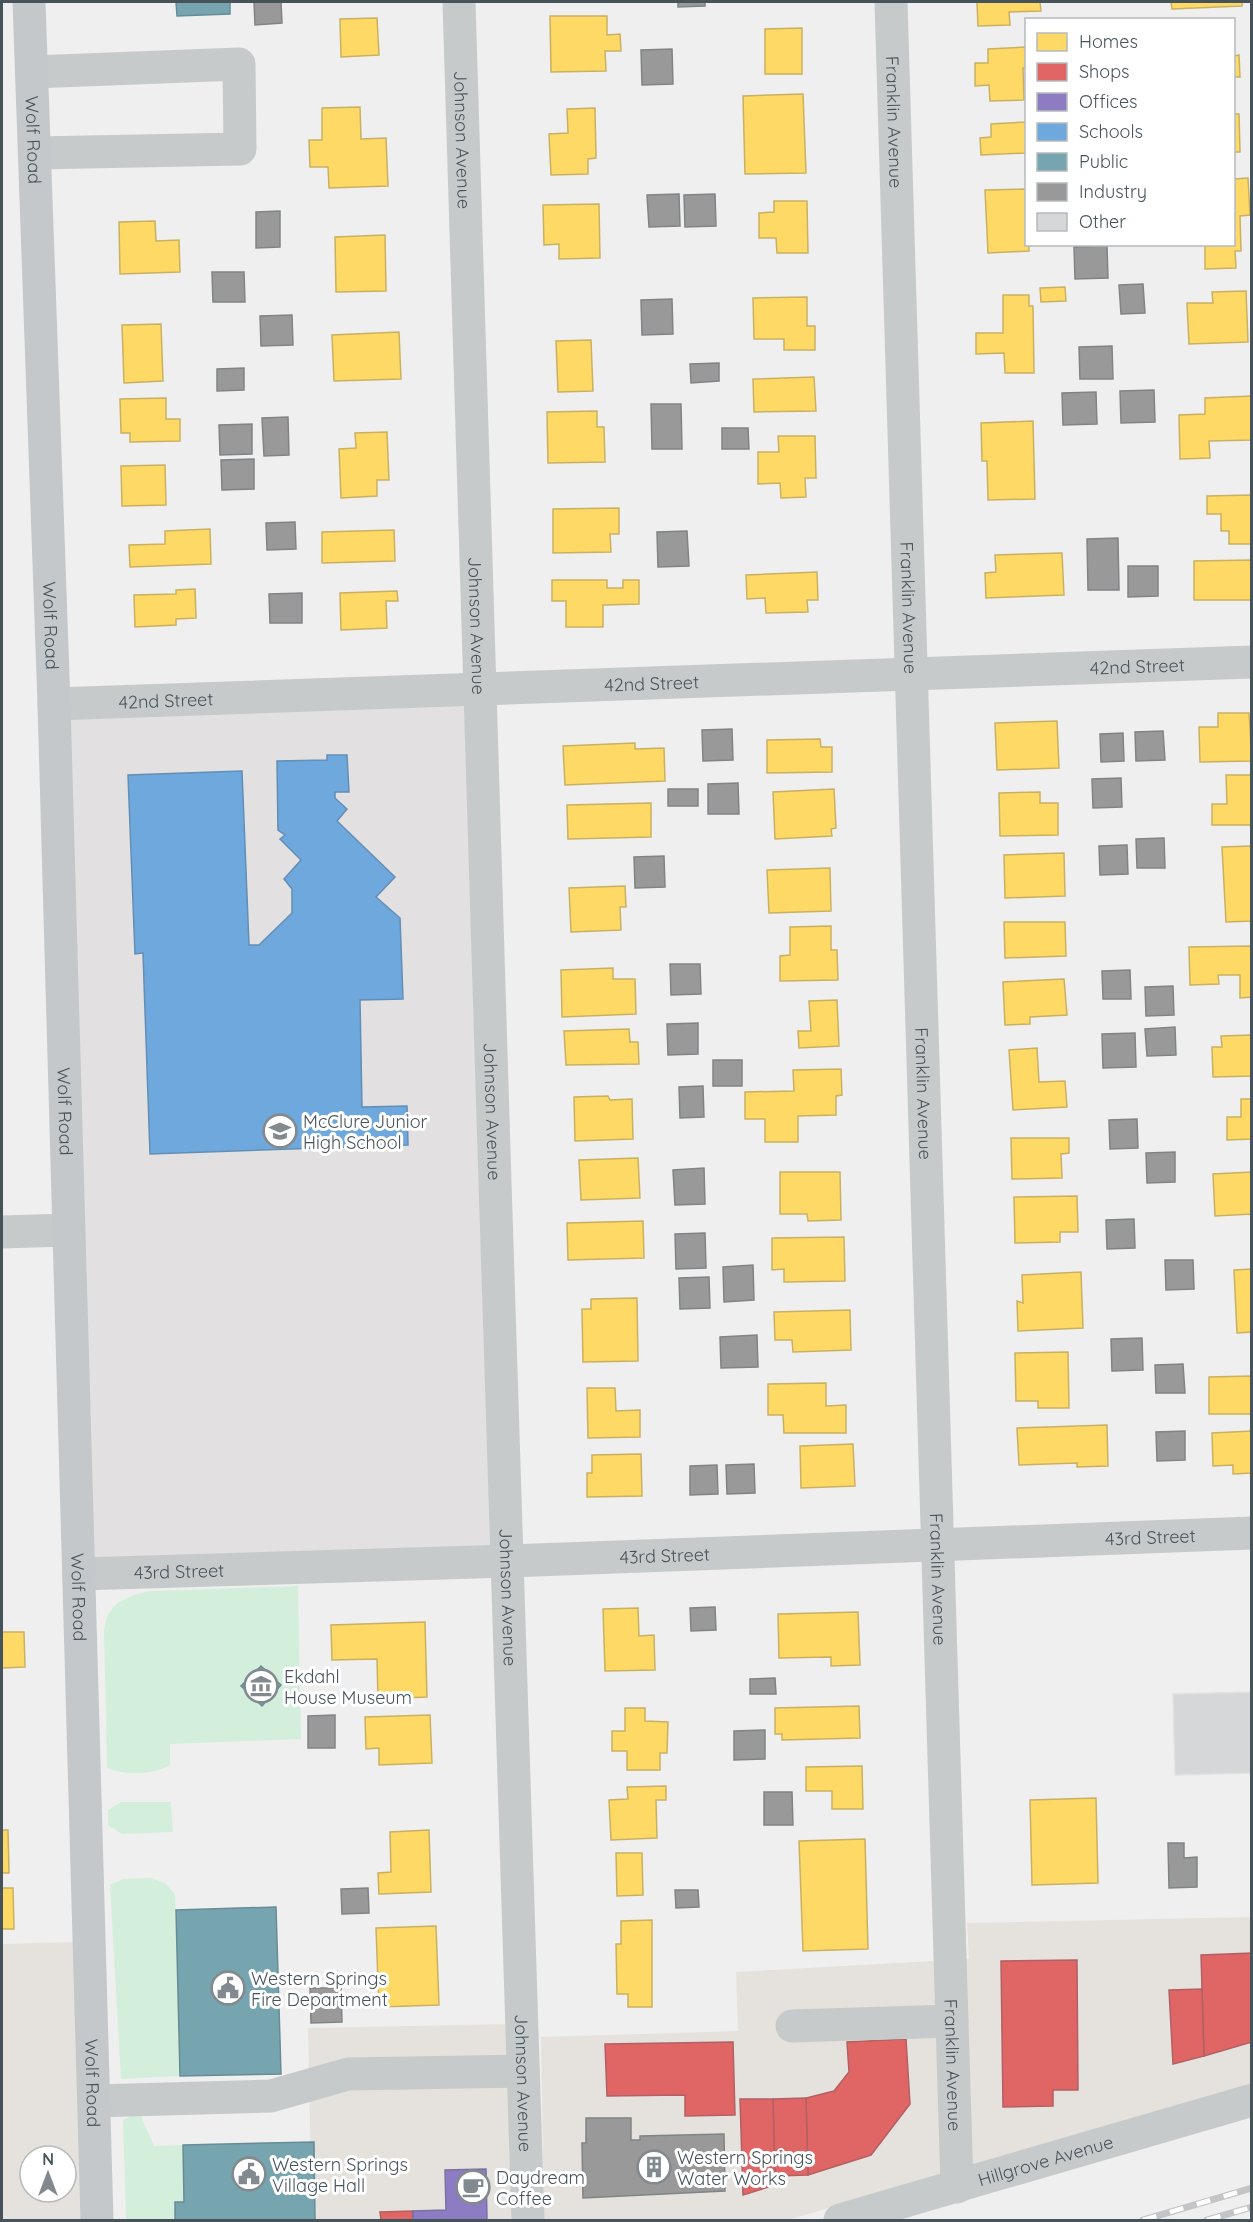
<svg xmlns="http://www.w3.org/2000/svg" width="1253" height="2222" viewBox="0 0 1253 2222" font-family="Quicksand,sans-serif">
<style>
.commercial{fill:#e5e2dd;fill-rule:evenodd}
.education{fill:#e2e0e1}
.green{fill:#d4eedc;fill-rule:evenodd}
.homes{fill:#ffd966;stroke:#c8b163;stroke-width:1.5}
.shops{fill:#e06666;stroke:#b26063;stroke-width:1.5}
.offices{fill:#8e7cc3;stroke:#7970a4;stroke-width:1.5}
.schools{fill:#6fa8dc;stroke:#638eb5;stroke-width:1.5}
.public{fill:#76a5af;stroke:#688c96;stroke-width:1.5}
.industry{fill:#999;stroke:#808486;stroke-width:1.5}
.building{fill:#d6d7d8;stroke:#e1e1e2;stroke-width:1.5}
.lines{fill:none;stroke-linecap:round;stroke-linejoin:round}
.minor{stroke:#c7cacb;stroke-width:33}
.major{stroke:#c4c8cb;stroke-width:33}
.rail-casing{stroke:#c3c4c6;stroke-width:7}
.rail{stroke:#fff;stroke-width:4.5;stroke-dasharray:14;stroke-linecap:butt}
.labels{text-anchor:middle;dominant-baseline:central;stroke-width:6;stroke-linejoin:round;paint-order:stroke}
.street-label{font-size:18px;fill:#47535b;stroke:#fff}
.poi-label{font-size:18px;fill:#47535b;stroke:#fff;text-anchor:start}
</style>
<rect width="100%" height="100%" fill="#f0efef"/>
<g class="commercial">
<path d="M1251 1917V2083L788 2220H544L541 2037 738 2031 736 1972 969 1959 967 1923Z"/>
<path d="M80 1942 89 2220H2V1944ZM30 2156H66V2192H30Z"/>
<path d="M510 2024 516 2220H312L308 2028Z"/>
</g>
<path class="education" d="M471 696 498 1553 87 1564 62 709Z"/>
<g class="green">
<path d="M298 1586 301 1739 170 1744V1765C152 1775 126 1776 107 1768L104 1630C108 1603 125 1596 150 1591ZM261 1666 281 1685 262 1706 241 1686Z"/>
<path d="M121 1802H171L173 1832 122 1834 108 1825V1810Z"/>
<path d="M151 1878 165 1883 175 1894 180 2076 121 2079 110 1885 123 1879Z"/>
<path d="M139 2112 154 2146 183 2145 184 2202H175V2220H126L123 2120Z"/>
</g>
<g class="homes">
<path d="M977 2H1040L1041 11 1009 12 1010 25 978 26Z"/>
<path d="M1171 2H1242V6L1172 9Z"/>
<path d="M550 16H607V35L620 34 621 51H605L606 71 551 72Z"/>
<path d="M377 18 379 55 341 57 340 19Z"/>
<path d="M802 28V74H765V29Z"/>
<path d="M1026 47V68H1023L1024 100 990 101 989 85 975 86V63H988V49Z"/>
<path d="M1239 55 1240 77H1234V96V56Z"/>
<path d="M803 94 806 173 745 174 743 96Z"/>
<path d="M360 107 361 139 386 138 388 186 329 188 328 167H310L309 140H322V108Z"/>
<path d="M595 108 596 158 588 159V174L551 175 549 134 568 133 567 109Z"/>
<path d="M1234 114H1239L1240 152H1234Z"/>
<path d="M1026 122V153L981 155 980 138 991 137V124Z"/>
<path d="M1248 178 1250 215 1240 216 1241 251H1235L1236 268 1205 269V244H1234V179Z"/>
<path d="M1026 189 1029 251 988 253 985 190Z"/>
<path d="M774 201H807L808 253H777L776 238H759V213L774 212Z"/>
<path d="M599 204 600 258 559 259V244L544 245 543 205Z"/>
<path d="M155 221 156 241 179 240 180 272 120 274 119 222Z"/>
<path d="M385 235 386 291 336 292 335 237Z"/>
<path d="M1065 287 1066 301 1041 302 1040 288Z"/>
<path d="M1246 291 1248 342 1189 344 1187 303H1213L1212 292Z"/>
<path d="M1003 295H1029V306H1033L1034 373H1005L1004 353 976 354V333H1003Z"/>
<path d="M807 297V326H815V350H784V339H754L753 298Z"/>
<path d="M161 324 163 381 124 383 122 325Z"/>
<path d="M399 332 401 379 334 381 332 335Z"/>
<path d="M591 340 593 391 558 392 556 341Z"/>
<path d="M814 377 816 411 754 412 753 379Z"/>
<path d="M1252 396V440L1209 441 1210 458 1180 459 1179 415 1205 414V398Z"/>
<path d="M166 398V419H180V441L130 442V433H121L120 399Z"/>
<path d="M597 411V427H604L605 462 548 463 547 412Z"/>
<path d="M1033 421 1035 499 988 500 987 461H982L981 423Z"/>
<path d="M387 432 389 480H377V496L341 498 339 449 356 448 355 433Z"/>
<path d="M778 436H815L816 478H805L806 497 781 498 780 483 758 484V452H779Z"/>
<path d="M165 465 166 505 122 506 121 466Z"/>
<path d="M1252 495V544H1229V531H1221V514H1207V496Z"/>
<path d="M619 508V534H610L611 552 553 553V509Z"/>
<path d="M210 529 211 564 130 567 129 545 165 544V531Z"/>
<path d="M394 530 395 561 322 563V532Z"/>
<path d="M1062 553 1064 595 986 598 985 573 996 572 995 555Z"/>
<path d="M1252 560V600H1194V561Z"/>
<path d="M817 572 818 600H807L808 612 766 613 765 598 747 599 746 575Z"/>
<path d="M552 580H607V588H623V580H639V604L603 605V627H566V601H552Z"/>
<path d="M195 589 196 618 176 619V625L135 627 134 595 176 594V590Z"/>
<path d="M397 591 398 601H386L387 628 341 630 340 593Z"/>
<path d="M1218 713H1249L1252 761 1200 762 1199 727H1218Z"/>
<path d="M1057 721 1059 768 997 770 995 723Z"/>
<path d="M820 739 821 747H832V772L767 773V740Z"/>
<path d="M635 743V749L664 748 665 781 565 785 563 746Z"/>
<path d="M1226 775H1252V825H1212V804H1227Z"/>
<path d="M834 789 836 828 831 829 832 836 775 839 773 792Z"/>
<path d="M1040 792V803H1058V835L1000 836 999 793Z"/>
<path d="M651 803V837L568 839 567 805Z"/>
<path d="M1252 846V921L1226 922 1222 847Z"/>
<path d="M1064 853 1065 896 1005 898 1004 855Z"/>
<path d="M830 868 831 911 769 913 767 870Z"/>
<path d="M625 886 626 907H620L621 930 571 932 569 888Z"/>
<path d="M1004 922H1065L1066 956 1005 958Z"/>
<path d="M831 926V950H837L838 980 780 981V956L790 955V927Z"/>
<path d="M1252 946V997L1240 998V975H1218L1219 984 1190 985 1189 947Z"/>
<path d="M613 968V979H635L636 1014 562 1017 561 970Z"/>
<path d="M1064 979 1067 1015 1030 1017V1024L1005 1025 1003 982Z"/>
<path d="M837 1000 839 1046 799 1048 798 1031H811L809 1001Z"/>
<path d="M629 1029 630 1042H638L639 1064 566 1065 564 1031Z"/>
<path d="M1252 1035V1076L1213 1077 1212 1047H1222L1221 1036Z"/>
<path d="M1037 1048 1039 1082 1065 1081 1067 1107 1013 1110 1009 1050Z"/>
<path d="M841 1069 842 1095 836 1096V1115L798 1116V1142H765V1119H745V1092L794 1091 793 1070Z"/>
<path d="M608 1096 610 1100 632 1099 633 1139 575 1141 574 1097Z"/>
<path d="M1241 1099H1252V1139L1227 1140V1117H1241Z"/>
<path d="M1011 1138H1069V1153L1061 1154 1062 1178 1012 1179Z"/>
<path d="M638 1158 640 1198 581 1200 579 1160Z"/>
<path d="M780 1172H840L841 1220 808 1221 807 1214H780Z"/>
<path d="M1252 1172V1214L1215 1216 1213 1174Z"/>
<path d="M1077 1196 1078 1232H1060V1242L1015 1243 1014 1197Z"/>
<path d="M643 1221 644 1258 568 1260 567 1223Z"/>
<path d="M844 1237 845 1281 784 1282V1269L772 1270V1238Z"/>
<path d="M1252 1269V1332L1237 1333 1234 1270Z"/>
<path d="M1081 1272 1083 1328 1018 1331 1017 1301 1023 1303 1022 1275Z"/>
<path d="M637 1298 638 1361 583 1362 582 1309H591V1299Z"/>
<path d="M850 1310 851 1350 793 1352 792 1340H775L774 1312Z"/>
<path d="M1068 1352 1069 1408H1038V1401H1016L1015 1353Z"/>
<path d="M1252 1376V1414H1209V1377Z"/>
<path d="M826 1383V1406L846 1405V1433H784L783 1415H768V1384Z"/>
<path d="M587 1388H615L616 1411 640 1410V1437L588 1438Z"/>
<path d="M1107 1425 1108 1466 1077 1467V1463L1019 1465 1017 1428Z"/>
<path d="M1252 1431V1473L1233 1474V1465L1213 1466 1212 1433Z"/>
<path d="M853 1444 855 1486 801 1488 800 1446Z"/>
<path d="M641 1454 642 1496 587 1497V1473H592V1455Z"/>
<path d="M638 1608 639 1636 654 1635 655 1670 605 1671 603 1609Z"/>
<path d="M858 1612 860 1665 831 1666V1657L779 1658 778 1614Z"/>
<path d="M425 1622 427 1697 378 1699 377 1659 332 1660 331 1625Z"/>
<path d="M2 1632H24L25 1667 2 1668Z"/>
<path d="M859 1706 860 1738 782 1740V1734H775V1708Z"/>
<path d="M625 1708H645V1721L668 1722 667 1753H660V1770H627V1751H612V1731H625Z"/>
<path d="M430 1715 432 1763 379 1765V1748L366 1749 365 1717Z"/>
<path d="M862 1766 863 1809H832V1791H806V1767Z"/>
<path d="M666 1786V1800H656L657 1838 611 1840 609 1800 628 1799 627 1787Z"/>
<path d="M1096 1798 1098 1883 1032 1885 1030 1800Z"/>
<path d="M2 1830H8L9 1873H2Z"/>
<path d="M429 1830 431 1892 379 1894 378 1873 391 1872 390 1832Z"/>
<path d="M865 1839 868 1949 803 1951 799 1841Z"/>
<path d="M616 1853H642L643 1895 617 1896Z"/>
<path d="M2 1888H13L14 1929H2Z"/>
<path d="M652 1920V2007H628V1994H617L616 1944H621V1921Z"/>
<path d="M436 1926 439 2005 379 2007 376 1928Z"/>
</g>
<g class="shops">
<path d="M1252 1953V2042L1204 2056 1201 1955Z"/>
<path d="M1077 1960 1078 2090H1053V2106L1003 2107 1001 1961Z"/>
<path d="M1202 1989 1204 2056 1173 2064 1169 1990Z"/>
<path d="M906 2039 910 2104 871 2155 808 2175 806 2098 834 2091 849 2072 847 2042Z"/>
<path d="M733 2042 735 2115 685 2116V2095L607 2096 605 2044Z"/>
<path d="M806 2098 808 2175 775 2176 773 2099Z"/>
<path d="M740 2099H773L775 2185 743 2195Z"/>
<path d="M413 2211V2220H381L380 2212Z"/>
</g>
<path class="offices" d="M486 2169 487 2220H413V2211L446 2210 445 2170Z"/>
<path class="schools" d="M327 755H347L349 792H335V798L347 809 337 821 395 877 376 897 400 918 403 999 360 1000 362 1107 407 1106 408 1145 150 1154 143 953 135 954 128 775 242 771 249 945H259L292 913V889L284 879 301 860 280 839 285 835 278 830 277 761 327 760Z"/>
<g class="public">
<path d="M176 2H230V14L177 16Z"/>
<path d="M261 1666 281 1685 262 1706 241 1686Z"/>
<path d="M276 1907 281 2074 180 2076 176 1910Z"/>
<path d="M314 2142 315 2220H175V2202H184L183 2145Z"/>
</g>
<g class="industry">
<path d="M254 2H281L282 23 255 25Z"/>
<path d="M678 2H705V6L678 7Z"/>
<path d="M672 49 673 84 642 85 641 50Z"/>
<path d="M679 194 680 226 649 227 647 195Z"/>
<path d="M715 194 716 226 685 227 684 195Z"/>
<path d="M280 211V247L256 248V212Z"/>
<path d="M1107 246 1108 278 1075 279 1074 247Z"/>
<path d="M212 272H244L245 302H213Z"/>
<path d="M1143 284 1145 313 1121 314 1119 285Z"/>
<path d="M672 299 673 334 642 335 641 300Z"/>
<path d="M292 315 293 345 261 346 260 316Z"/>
<path d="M1112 346 1113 379H1080L1079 347Z"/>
<path d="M719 363V381L691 383 690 364Z"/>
<path d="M244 368V390L217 391V369Z"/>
<path d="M1154 390 1155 422 1121 423 1120 391Z"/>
<path d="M1096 392 1097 424 1063 425 1062 393Z"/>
<path d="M651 404H681L682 449H652Z"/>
<path d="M288 417 289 455 264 456 262 418Z"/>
<path d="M252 424V454L220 455 219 425Z"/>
<path d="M722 428H748L749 449H722Z"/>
<path d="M254 459V489L222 490 221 460Z"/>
<path d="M295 522 296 549 267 550 266 523Z"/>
<path d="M687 531 689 566 658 567 657 532Z"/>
<path d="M1118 538 1119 590H1088L1087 539Z"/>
<path d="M1128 566H1158V596L1128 597Z"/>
<path d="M302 593V623H270L269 594Z"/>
<path d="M732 729 733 760 703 761 702 730Z"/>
<path d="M1163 731 1165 760 1136 761 1135 732Z"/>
<path d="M1123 733 1124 761 1101 762 1100 734Z"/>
<path d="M1121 778 1122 807 1093 808 1092 779Z"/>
<path d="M738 783 739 814H708V784Z"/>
<rect x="668" y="789" width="30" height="17"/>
<path d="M1164 838 1165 868H1137L1136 839Z"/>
<path d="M1127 845 1128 874 1100 875 1099 846Z"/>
<path d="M664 856 665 887 635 888 634 857Z"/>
<path d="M670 964H700L701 994 671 995Z"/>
<path d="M1130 970 1131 999H1103L1102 971Z"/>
<path d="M1173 986 1174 1015 1146 1016 1145 987Z"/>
<path d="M698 1023V1054L668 1055 667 1024Z"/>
<path d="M1175 1027 1176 1055 1147 1056 1145 1029Z"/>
<path d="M1135 1033 1136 1067 1103 1068 1102 1034Z"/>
<rect x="713" y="1060" width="29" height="26"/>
<path d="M703 1086 704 1117 680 1118 679 1087Z"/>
<path d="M1137 1119 1138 1148 1110 1149 1109 1120Z"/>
<path d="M1175 1152V1182L1147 1183 1146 1153Z"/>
<path d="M704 1168 705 1204 675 1205 673 1170Z"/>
<path d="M1134 1219 1135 1248 1107 1249 1106 1220Z"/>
<path d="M705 1233 706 1268 676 1269 675 1234Z"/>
<path d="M1165 1260H1193L1194 1289 1166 1290Z"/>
<path d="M753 1265 754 1300 724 1302 723 1267Z"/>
<path d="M709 1277 710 1308 680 1309 679 1278Z"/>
<path d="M757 1335 758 1367 721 1368 720 1337Z"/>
<path d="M1142 1338 1143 1370 1112 1371 1111 1339Z"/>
<path d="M1183 1364 1185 1393H1156L1155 1365Z"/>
<path d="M1185 1431V1460L1157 1461 1156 1432Z"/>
<path d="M754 1464 755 1493 727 1494 726 1465Z"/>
<path d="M717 1465 718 1494 690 1495V1466Z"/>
<path d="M715 1607 716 1630 691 1631 690 1608Z"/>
<path d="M775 1678 776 1694H750V1679Z"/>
<path d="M335 1715V1748H308V1716Z"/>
<path d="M765 1730V1759L734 1760V1731Z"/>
<path d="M764 1792H792L793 1825H764Z"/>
<path d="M1168 1843H1184V1858L1197 1857V1887L1169 1888Z"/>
<path d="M368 1888 369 1913 342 1914 341 1889Z"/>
<path d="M675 1890H698L699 1907 676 1908Z"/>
<path d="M310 1988H341L342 2022 311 2023Z"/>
<path d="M586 2118H631V2140H640V2136L724 2134 725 2191 583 2198 582 2143H586Z"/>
</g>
<path class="building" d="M1252 1692V1773L1175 1775 1173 1694Z"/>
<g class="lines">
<g class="minor">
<path id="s1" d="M459 2C479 741 506 1481 528 2220"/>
<path id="s2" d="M891 2 957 2187"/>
<path d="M32 72 239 64 240 149 35 153"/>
<path id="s3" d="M54 704 1252 662"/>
<path d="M2 1232 67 1230"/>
<path id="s4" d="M79 1574 509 1561 1252 1533"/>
<path d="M792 2026 952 2021"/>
<path d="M94 2101 271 2096 348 2074 523 2071"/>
<path id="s5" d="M840 2220 1252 2100"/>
</g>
<path class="major" id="s6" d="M29 2 54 704 97 2220"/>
<g class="rail-casing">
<g id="rail">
<path d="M1143 2220 1252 2188"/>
<path d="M1207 2220 1252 2207"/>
</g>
</g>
<use href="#rail" class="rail"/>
</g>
<defs>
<g id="school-ring" transform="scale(1.725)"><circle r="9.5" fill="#fff" stroke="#828a8f" stroke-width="1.5"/><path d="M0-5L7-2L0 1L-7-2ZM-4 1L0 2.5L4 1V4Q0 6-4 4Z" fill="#828a8f"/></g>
<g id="museum-ring" transform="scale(1.725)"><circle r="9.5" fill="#fff" stroke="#828a8f" stroke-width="1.5"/><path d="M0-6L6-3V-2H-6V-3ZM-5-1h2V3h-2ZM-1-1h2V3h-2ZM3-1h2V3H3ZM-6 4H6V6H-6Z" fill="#828a8f"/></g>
<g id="civic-ring" transform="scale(1.725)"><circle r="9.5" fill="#fff" stroke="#828a8f" stroke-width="1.5"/><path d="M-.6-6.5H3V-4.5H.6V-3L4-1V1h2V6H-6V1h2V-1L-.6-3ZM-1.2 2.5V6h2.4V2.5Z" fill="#828a8f"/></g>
<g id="building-ring" transform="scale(1.725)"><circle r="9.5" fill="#fff" stroke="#828a8f" stroke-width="1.5"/><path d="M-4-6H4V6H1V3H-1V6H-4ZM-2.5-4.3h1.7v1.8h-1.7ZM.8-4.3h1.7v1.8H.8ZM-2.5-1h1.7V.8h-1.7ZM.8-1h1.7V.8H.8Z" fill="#828a8f"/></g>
<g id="cafe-ring" transform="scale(1.725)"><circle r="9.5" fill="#fff" stroke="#828a8f" stroke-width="1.5"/><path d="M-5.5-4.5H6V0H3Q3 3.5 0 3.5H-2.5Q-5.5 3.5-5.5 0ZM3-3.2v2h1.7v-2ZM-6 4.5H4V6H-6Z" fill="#828a8f"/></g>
</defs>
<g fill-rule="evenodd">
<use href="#school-ring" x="280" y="1131"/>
<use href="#museum-ring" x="261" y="1686"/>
<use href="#civic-ring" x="228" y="1988"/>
<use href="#building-ring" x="654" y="2167"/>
<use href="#civic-ring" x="249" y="2174"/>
<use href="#cafe-ring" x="473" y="2187"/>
</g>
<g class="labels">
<g class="street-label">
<text stroke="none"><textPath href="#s2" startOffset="120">Franklin Avenue</textPath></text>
<text stroke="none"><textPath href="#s6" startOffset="138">Wolf Road</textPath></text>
<text stroke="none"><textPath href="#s1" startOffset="138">Johnson Avenue</textPath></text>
<text stroke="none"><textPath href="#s2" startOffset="606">Franklin Avenue</textPath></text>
<text stroke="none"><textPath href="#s6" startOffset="624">Wolf Road</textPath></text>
<text stroke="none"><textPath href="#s1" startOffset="624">Johnson Avenue</textPath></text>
<text stroke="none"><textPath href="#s3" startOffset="1084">42nd Street</textPath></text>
<text stroke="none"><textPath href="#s3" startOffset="598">42nd Street</textPath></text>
<text stroke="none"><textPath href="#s3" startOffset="112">42nd Street</textPath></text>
<text stroke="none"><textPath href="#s2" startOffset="1092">Franklin Avenue</textPath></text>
<text stroke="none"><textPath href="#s6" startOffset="1110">Wolf Road</textPath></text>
<text stroke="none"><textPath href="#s1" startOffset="1110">Johnson Avenue</textPath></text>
<text stroke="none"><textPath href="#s4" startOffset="1072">43rd Street</textPath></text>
<text stroke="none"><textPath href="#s4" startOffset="586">43rd Street</textPath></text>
<text stroke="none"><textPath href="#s4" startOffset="100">43rd Street</textPath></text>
<text stroke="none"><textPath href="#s2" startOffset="1578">Franklin Avenue</textPath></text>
<text stroke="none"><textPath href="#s6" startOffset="1596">Wolf Road</textPath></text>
<text stroke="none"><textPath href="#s1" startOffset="1596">Johnson Avenue</textPath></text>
<text stroke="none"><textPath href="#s2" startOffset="2064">Franklin Avenue</textPath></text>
<text stroke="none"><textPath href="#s6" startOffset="2082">Wolf Road</textPath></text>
<text stroke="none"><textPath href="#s1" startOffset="2082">Johnson Avenue</textPath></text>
<text stroke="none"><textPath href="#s5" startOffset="214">Hillgrove Avenue</textPath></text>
</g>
<g class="poi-label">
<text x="303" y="1121">McClure Junior<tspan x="303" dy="21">High School</tspan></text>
<text x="284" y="1676">Ekdahl<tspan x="284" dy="21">House Museum</tspan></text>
<text x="251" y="1978">Western Springs<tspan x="251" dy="21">Fire Department</tspan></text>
<text x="677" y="2157">Western Springs<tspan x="677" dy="21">Water Works</tspan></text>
<text x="272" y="2164">Western Springs<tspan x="272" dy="21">Village Hall</tspan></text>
<text x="496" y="2177">Daydream<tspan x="496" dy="21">Coffee</tspan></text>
</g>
</g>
<rect width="1253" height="2222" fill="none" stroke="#47535b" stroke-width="6"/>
<rect x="1025" y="18" width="210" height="228" fill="#ffffff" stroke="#b5babd" stroke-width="1.5"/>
<rect x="1037" y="33" width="30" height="18" fill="#ffd966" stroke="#b5babd" stroke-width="1.5"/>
<text x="1079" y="48" font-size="18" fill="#47535b">Homes</text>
<rect x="1037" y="63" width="30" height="18" fill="#e06666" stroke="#b5babd" stroke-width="1.5"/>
<text x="1079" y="78" font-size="18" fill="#47535b">Shops</text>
<rect x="1037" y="93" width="30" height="18" fill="#8e7cc3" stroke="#b5babd" stroke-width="1.5"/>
<text x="1079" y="108" font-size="18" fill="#47535b">Offices</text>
<rect x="1037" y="123" width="30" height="18" fill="#6fa8dc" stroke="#b5babd" stroke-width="1.5"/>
<text x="1079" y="138" font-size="18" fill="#47535b">Schools</text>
<rect x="1037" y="153" width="30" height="18" fill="#76a5af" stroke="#b5babd" stroke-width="1.5"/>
<text x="1079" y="168" font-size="18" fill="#47535b">Public</text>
<rect x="1037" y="183" width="30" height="18" fill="#999999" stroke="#b5babd" stroke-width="1.5"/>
<text x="1079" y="198" font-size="18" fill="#47535b">Industry</text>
<rect x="1037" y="213" width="30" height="18" fill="#d6d7d8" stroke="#b5babd" stroke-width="1.5"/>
<text x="1079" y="228" font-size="18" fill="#47535b">Other</text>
<g transform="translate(48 2174)"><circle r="28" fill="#ffffff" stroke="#b5babd" stroke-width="1.5"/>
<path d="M0-4.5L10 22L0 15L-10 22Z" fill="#828a8f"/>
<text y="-9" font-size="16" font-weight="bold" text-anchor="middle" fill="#47535b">N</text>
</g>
</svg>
